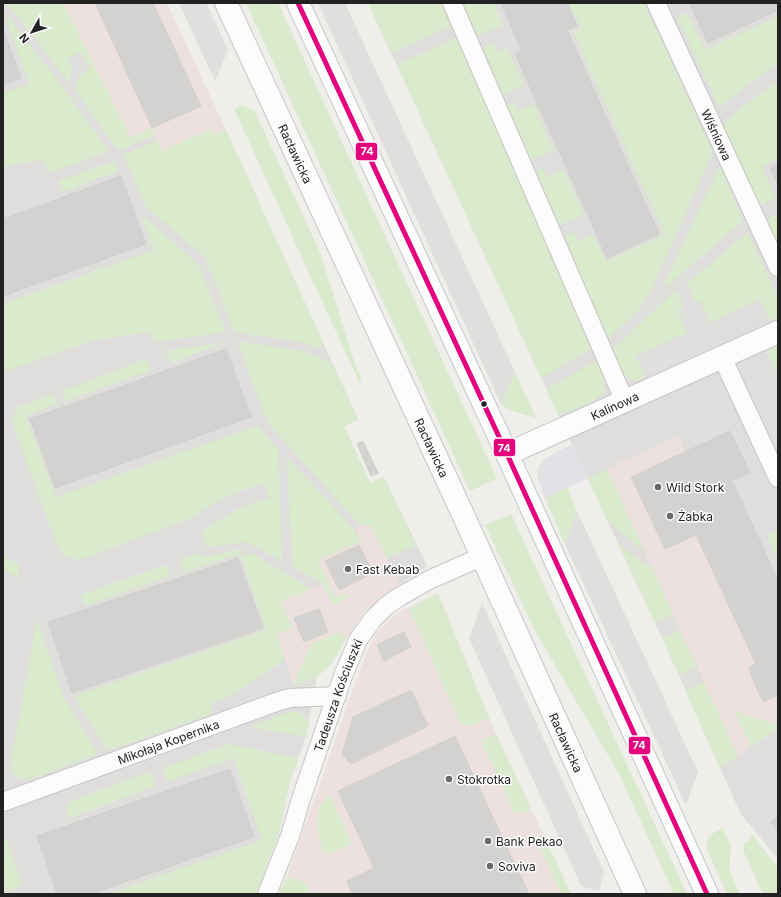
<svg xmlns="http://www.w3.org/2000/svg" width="781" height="897" viewBox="0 0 781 897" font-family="Inter,sans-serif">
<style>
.residential{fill:#dfdedc}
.commercial{fill:#ece1de}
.grass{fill:#daeacc}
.parking{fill:#e0dfde}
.plaza{fill:#e2e1e5}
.building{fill:#d4d2d0;stroke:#d2d0cc}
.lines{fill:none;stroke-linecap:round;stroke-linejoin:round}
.service-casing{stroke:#c7c6c5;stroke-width:20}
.minor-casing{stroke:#c7c6c5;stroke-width:24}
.tertiary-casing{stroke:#c7c6c5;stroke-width:24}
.service{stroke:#fdfcfc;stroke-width:18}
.minor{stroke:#fdfcfc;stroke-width:22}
.tertiary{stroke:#fdfcfc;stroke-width:22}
.bus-1-casing{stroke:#fff;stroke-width:8}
.bus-1{stroke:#e5007d;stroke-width:5}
.bus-dot{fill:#222;stroke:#fff;stroke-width:1.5}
.poi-dot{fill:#6a6968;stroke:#fff;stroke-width:1.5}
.labels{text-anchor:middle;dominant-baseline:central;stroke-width:3;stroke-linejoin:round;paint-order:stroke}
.street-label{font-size:12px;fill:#222;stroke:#fff}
.poi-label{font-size:12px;fill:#222;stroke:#fff;text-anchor:start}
.line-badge{stroke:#fff;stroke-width:1.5}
.badge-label{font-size:11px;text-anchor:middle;font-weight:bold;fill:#fff}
</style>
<rect width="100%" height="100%" fill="#efeeeb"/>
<g class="residential">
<path d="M3 3H63L130 138 155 135 162 151 210 129 214 135 226 130 358 419 344 426 370 483 384 477 427 566 388 592 366 610 346 638 334 659 327 669 317 676 306 737 290 781 280 830 256 894H3Z"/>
<path d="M368 3H778V859L742 815 737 806 679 675Z"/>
</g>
<g class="commercial">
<path d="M63 3H167L226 130 214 136 210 129 162 151 152 128 130 138Z"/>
<path d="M678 436 778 669V728L738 756 607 469Z"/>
<path d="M360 525 371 526 400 584 388 592 366 610 346 638 334 659 327 669 317 676 293 685 277 634 292 628 281 601 323 584 333 605 347 593 336 599 318 560 361 541 356 531Z"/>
<path d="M438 593 489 718 571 894H310L305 883 293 878 286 879 366 653 377 632 389 620 400 612Z"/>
</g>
<g class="grass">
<path d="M7 3H63L130 137 152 128 155 135 118 151 75 90 79 76 91 68 80 52 68 59 72 66 69 83Z"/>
<path d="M246 3H278L497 479 470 491Z"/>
<path d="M368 3H443L453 25 391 53Z"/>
<path d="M463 3H493L503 25 478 36Z"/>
<path d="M569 3H644L713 152 649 295 637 312 608 338 564 236 573 232 578 241 593 234 606 261 665 235 573 32 581 28Z"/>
<path d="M3 10 61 85 109 151 49 173 43 160 3 166V93L29 84Z"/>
<path d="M687 13 705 50 778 16V63L719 107 677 17Z"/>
<path d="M457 37 591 349 541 378 397 65Z"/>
<path d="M493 43 497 52 507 48 524 85 503 95 483 47Z"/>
<path d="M778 82V159L762 167 776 198 758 207 726 136C726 134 724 129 724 127 727 115 767 89 778 82Z"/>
<path d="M514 102 518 111 533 104 554 150 531 160 508 105Z"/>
<path d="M243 105 255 112 320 252 355 364 362 380 359 382 234 109Z"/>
<path d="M210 129 214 135 226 130 324 344 319 348 299 342 234 332 205 257 147 208 123 155 158 140 162 151Z"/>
<path d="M114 161 118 171 63 192 59 181Z"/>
<path d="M720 166 743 221 666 287 664 283Z"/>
<path d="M543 168 548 177 563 170 584 215 560 225 536 171Z"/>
<path d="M141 214 199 265 226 332 154 342 150 332 91 341 3 372V304L154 250Z"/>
<path d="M778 214V254L765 225 767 219Z"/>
<path d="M748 232 778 298V316L773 320 769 318 760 299 710 323 700 301 695 302 687 284Z"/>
<path d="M676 290 684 307 677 311 688 333 636 356 645 376C627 393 617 361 612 350Z"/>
<path d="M237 341 302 351 332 363 358 420 344 426 370 483 384 477 416 545 387 558 371 526 360 525 267 422Z"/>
<path d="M227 342 171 363 166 351Z"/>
<path d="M778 346V373H777L767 351Z"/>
<path d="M146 359 151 370 66 401 62 391Z"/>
<path d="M596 361 604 378 606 391C593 403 575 410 558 415L546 389Z"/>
<path d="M515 372 536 418 509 410 501 404Z"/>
<path d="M53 394 57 404 26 416 56 497 257 426 278 449 282 561 246 542 207 547 201 532 238 509 270 498 264 483 225 497 189 519 79 560 65 556 56 543 14 428 13 416 18 407Z"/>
<path d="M287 457 356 531 361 541 318 560 335 598 348 593 349 597 333 605 323 584 292 566Z"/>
<path d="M607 469 644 551 606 519 588 478Z"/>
<path d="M567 488 577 511 565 544 545 498Z"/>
<path d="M511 514 687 894H674L619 774 535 631 485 525Z"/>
<path d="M778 530V560L767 535Z"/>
<path d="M619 545 642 562 652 567 673 615 655 623Z"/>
<path d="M242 549 243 553 184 572 180 559 199 553 201 558Z"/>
<path d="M252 553 311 589 281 601 292 628 277 634 285 660 230 696 210 704 214 713 107 751 74 696 266 630 241 557Z"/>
<path d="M3 556 19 564 18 578 3 568Z"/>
<path d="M166 565 170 576 85 606 80 595Z"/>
<path d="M438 593 489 718 473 725H461L409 608Z"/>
<path d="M37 619 63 695 98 754 29 780C19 778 13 776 10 766Z"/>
<path d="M680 630 697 667 679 675 662 638Z"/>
<path d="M339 632 346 638C339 651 332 668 317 676 310 680 301 682 293 685L311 644Z"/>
<path d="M704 682 738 756 720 768 685 691Z"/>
<path d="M296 711C310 718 310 724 306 737L249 727 289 712Z"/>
<path d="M735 711 778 725V728L751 747Z"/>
<path d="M496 734 531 809 523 812H514L481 740Z"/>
<path d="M228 744 299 758 290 781 280 830 256 894H108L262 840 233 758 167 782 162 771 166 767Z"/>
<path d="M146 773 152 775 156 786 69 818 66 807 69 802Z"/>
<path d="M329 794 352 844 325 855C320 842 314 824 319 811 320 805 326 799 329 794Z"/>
<path d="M723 828 731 846 729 868 733 879 740 894H727L707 850C705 835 712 834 723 828Z"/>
<path d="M752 834 778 868V894H763L743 850 744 844 749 841Z"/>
<path d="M3 836 6 839 22 885 3 892Z"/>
<path d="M546 840 571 894H561L538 844Z"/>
<path d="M293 878 305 883 310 894H278L286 879Z"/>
</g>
<g class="parking">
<path d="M179 3H206L228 50 215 81Z"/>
<path d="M318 3H345L515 372 501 404Z"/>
<path d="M688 333 697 352 645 376 636 356Z"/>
<path d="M771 386 778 401V457L750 396Z"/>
<path d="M686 391 695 411 599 456 590 436Z"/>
<path d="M3 487H6L13 512 18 541 19 564 3 556Z"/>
<path d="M577 511 698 772 686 805 565 544Z"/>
<path d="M3 582 16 590 3 676Z"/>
<path d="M482 603 604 872 599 891 581 886 469 638Z"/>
</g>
<path class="plaza" d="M572 444 588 478 545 498 538 478 537 471 539 467 543 461 550 456Z"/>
<g class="building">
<path d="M95 3H153L201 106 152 128Z"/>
<path d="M501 3H567L577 26 522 51Z"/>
<path d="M689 3H778V10L708 43Z"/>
<path d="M3 29 21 78 3 85Z"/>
<path d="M567 30 659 234 607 258 515 54Z"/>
<path d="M778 164V185L770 168Z"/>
<path d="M121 176 146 244 3 296V219Z"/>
<path d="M226 349 251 417 55 488 30 419Z"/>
<path d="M730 431 750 473 732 481 778 580V695L763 702 748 668 756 664 696 535 665 549 631 477Z"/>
<path d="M363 441 378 473 371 476 357 444Z"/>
<path d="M359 545 370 567 364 570 367 576 339 590 325 561Z"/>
<path d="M238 558 263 628 72 693 48 622Z"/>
<path d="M319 609 328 632 304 642 294 618Z"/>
<path d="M404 632 411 647 384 661 377 645Z"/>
<path d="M411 690 428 726 351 764 342 755 353 717Z"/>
<path d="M455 736 529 894H386L385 892 381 894H352L347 881 374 868 338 791Z"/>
<path d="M230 769 254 837 91 894H57L37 836Z"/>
<path d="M778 816V831L771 822Z"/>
</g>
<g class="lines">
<g class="service-casing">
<g id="service">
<path d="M452 3 625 402"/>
<path id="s1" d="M656 3 778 267"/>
<path d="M722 357 778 478"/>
<path id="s2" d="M3 802 279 701 290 698 337 696"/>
<path id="s3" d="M267 894 290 836 300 802 343 676 358 640 373 619 386 606 399 597 429 580 481 557"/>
</g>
</g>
<g class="minor-casing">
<g id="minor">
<path id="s4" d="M507 454 778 332"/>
</g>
</g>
<g class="tertiary-casing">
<g id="tertiary">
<path id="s5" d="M226 3 460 508 635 894"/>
<path d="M298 3 507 454 707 894"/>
</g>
</g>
<use href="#service" class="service"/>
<use href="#minor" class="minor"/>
<use href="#tertiary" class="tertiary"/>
<g class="bus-1-casing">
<path id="bus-1" d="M298 3 507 454 707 894"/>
</g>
<use href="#bus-1" class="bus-1"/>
</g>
<circle class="bus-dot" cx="484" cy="404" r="3.5"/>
<g class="poi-dot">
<circle cx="658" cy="487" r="4"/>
<circle cx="670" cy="516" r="4"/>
<circle cx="348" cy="569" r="4"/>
<circle cx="449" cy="779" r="4"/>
<circle cx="488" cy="841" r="4"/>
<circle cx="490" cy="866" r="4"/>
</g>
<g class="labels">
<g class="street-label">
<text stroke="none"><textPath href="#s1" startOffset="145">Wiśniowa</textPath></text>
<text stroke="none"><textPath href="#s5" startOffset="166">Racławicka</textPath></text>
<text stroke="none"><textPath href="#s4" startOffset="118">Kalinowa</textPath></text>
<text stroke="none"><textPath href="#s5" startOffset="490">Racławicka</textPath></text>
<text stroke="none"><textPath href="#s3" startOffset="211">Tadeusza Kościuszki</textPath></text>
<text stroke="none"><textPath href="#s2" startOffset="176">Mikołaja Kopernika</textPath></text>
<text stroke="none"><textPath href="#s5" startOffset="814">Racławicka</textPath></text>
</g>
<g class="poi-label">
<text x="666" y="487">Wild Stork</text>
<text x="678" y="516">Żabka</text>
<text x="356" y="569">Fast Kebab</text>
<text x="457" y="779">Stokrotka</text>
<text x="496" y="841">Bank Pekao</text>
<text x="498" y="866">Soviva</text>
</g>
</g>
<g class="line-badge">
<rect x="355" y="142" width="23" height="19" rx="4" fill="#e5007d"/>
<rect x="493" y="438" width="23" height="19" rx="4" fill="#e5007d"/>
<rect x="628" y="736" width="23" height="19" rx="4" fill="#e5007d"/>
</g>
<g class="badge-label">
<text x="367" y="155">74</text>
<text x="504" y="452">74</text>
<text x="639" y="749">74</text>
</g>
<rect width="781" height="897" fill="none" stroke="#222222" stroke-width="8"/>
<g transform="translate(32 32) rotate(231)" stroke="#ffffff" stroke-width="3" paint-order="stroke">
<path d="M0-3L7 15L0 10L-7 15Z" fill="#222222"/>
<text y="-6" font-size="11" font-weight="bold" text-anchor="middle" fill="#222222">N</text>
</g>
</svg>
